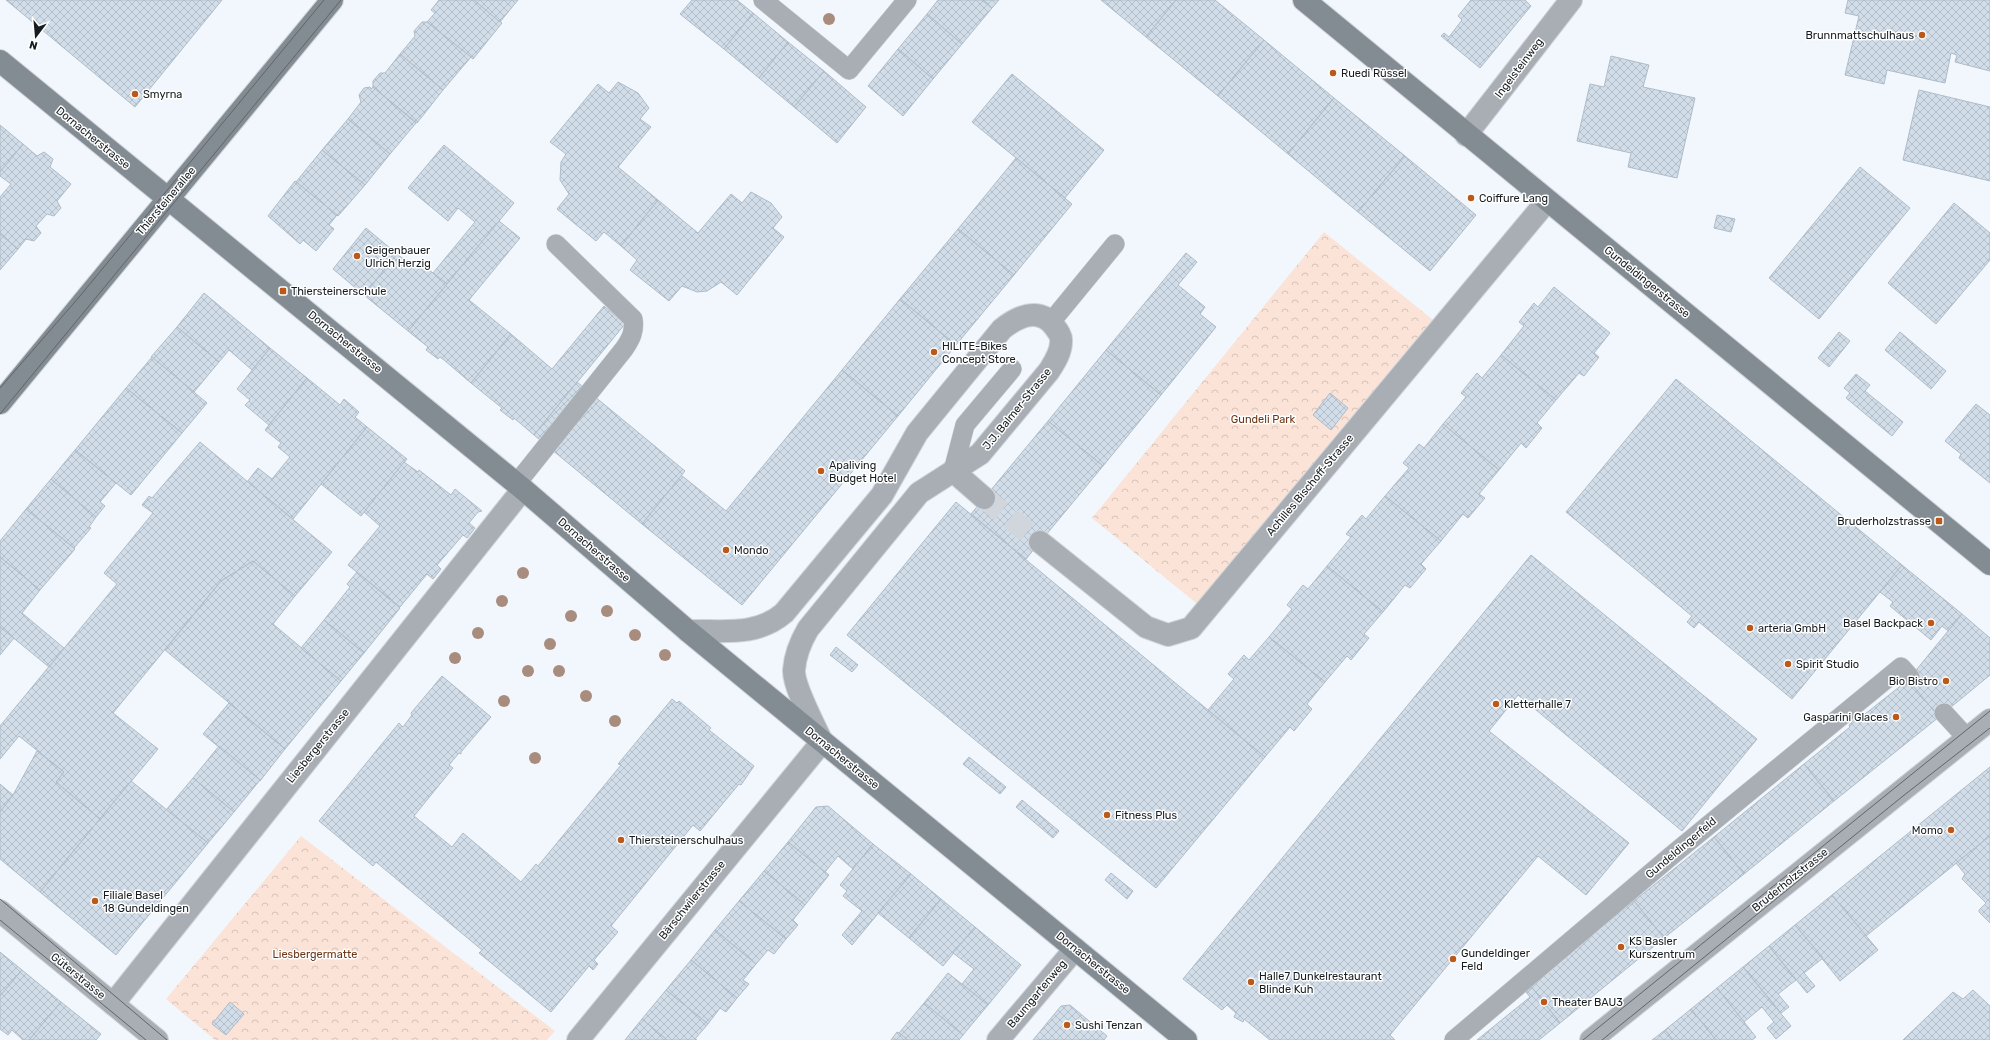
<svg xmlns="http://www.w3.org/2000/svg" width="1990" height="1040" viewBox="0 0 1990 1040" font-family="Rubik,sans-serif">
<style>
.park{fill:url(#park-crowns)}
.building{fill:url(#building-cross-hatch);stroke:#afbbc8}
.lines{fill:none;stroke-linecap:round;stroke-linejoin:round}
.street-tunnel{stroke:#d1d6dc;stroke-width:22;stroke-dasharray:22 11;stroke-linecap:butt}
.lane-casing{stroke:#cfd4da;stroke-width:20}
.street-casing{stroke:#cfd4da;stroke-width:24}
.secondary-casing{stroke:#cfd4da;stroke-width:24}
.lane{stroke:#a9aeb4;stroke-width:19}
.street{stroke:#a9aeb4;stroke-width:22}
.secondary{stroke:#838b93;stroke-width:22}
.tram{stroke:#606569;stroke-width:1}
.tree{fill:#a88c7d}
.poi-dot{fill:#ba591a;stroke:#fff;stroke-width:1.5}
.labels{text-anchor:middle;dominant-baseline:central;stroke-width:3;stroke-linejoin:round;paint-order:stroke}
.poi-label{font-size:11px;fill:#171c20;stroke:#fff;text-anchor:start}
.street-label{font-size:11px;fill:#171c20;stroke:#fff}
.park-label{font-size:11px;fill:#6c3514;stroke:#fff}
</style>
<defs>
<pattern id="park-crowns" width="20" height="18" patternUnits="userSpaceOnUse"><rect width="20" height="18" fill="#fbe3d7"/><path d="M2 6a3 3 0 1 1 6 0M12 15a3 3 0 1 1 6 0" fill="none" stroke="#d6c2b8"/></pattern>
<pattern id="building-cross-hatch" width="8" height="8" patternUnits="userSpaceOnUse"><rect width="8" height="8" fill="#d1deea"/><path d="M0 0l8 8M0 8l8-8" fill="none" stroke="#b3bec8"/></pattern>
</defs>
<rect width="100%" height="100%" fill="#f2f7fd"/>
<g class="park">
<path d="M1324 232 1433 320 1201 607 1092 518Z"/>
<path d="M301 836 555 1031 547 1040H215L166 999Z"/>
</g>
<g class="building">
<path d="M6 0H222L135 107Z"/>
<path d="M439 0H474L502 23 473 59 427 22 435 13 431 10Z"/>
<path d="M474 0H518L500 22Z"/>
<path d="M692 0H737L753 13 724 49 680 14Z"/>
<path d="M938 0H982L992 8 962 44 927 14Z"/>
<path d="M982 0H999L992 8Z"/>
<path d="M1101 0H1176L1146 37Z"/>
<path d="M1176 0H1215L1264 40 1218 96 1146 37Z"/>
<path d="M1471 0H1525L1531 6 1480 68 1441 36 1444 33 1449 37 1462 20 1458 16Z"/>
<path d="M1848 0H1990V71L1955 62 1957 55 1951 53 1945 83 1887 70 1884 84 1845 75 1859 16 1845 13Z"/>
<path d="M753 13 788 42 759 78 724 49Z"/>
<path d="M927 14 962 44 933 79 898 49Z"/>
<path d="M422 22H427L471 57 443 90 400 54 415 36 414 31Z"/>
<path d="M1264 40 1334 98 1288 154 1218 96Z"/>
<path d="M788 42 824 71 794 107 759 78Z"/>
<path d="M898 49 933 79 903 116 868 86Z"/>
<path d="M400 54 443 90 417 123 373 87V81L380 73H385Z"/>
<path d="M1611 56 1649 65 1643 87 1695 98 1677 178 1628 167 1631 153 1577 141 1590 84 1604 87Z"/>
<path d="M824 71 866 107 837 143 794 107Z"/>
<path d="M1012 74 1104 150 1065 198 972 122Z"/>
<path d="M618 82 638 93 649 108 640 119 651 127 618 167 658 200 621 246 604 232 596 241 557 209 569 194 560 180 561 162 566 154 550 142 598 84 609 93Z"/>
<path d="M370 87 371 89 373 87 416 123 390 154 348 119 361 102 359 95 364 88Z"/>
<path d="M1919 90 1990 107V181L1903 160Z"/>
<path d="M1334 98 1405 156 1358 212 1288 154Z"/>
<path d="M348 119 390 154 365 185 322 150Z"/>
<path d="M0 125 23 144 0 172Z"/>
<path d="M23 144 37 156 44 152 53 159 50 167 71 184 57 201 61 208 54 216 47 214 36 226 41 233 34 241 26 239 18 249 0 234V197L11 184 0 176V172Z"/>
<path d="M444 145 514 203 447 284 433 273 475 222 458 208 448 221 408 188Z"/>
<path d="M322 150 365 185 338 216 296 182Z"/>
<path d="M1405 156 1476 215 1430 271 1358 212Z"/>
<path d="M1016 158 1072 204 1014 275 958 229Z"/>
<path d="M1860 167 1910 208 1819 319 1769 278Z"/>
<path d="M295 181 337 215 329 225 334 229 316 251 303 240 300 244 268 216Z"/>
<path d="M751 192 771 203 782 217 773 228 784 237 737 295 721 282 707 291 697 292 682 286 669 301 630 270 637 260 621 246 658 200 698 233 731 194 742 203Z"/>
<path d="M1954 203 1990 233V260L1936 324 1888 283Z"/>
<path d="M1717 215 1735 219 1731 232 1714 228Z"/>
<path d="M499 221 520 238 469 300 511 334 471 383 444 360 440 357 438 359 426 350 428 347 408 331Z"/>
<path d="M366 228 397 254 364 295 333 269Z"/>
<path d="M958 229 1014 275 956 345 900 299Z"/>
<path d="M0 234 18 249 0 270Z"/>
<path d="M1186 253 1197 262 1178 285 1205 307 1200 314 1216 327 1161 395 1106 350Z"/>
<path d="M397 254 414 267 419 262 447 284 408 331 364 295Z"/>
<path d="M1554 287 1610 333 1594 353 1599 357 1584 376 1579 373 1556 400 1501 355 1524 326 1519 322 1534 303 1538 307Z"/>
<path d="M204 293 270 348 252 370 229 350 219 362 177 327Z"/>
<path d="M900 299 956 345 898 416 842 370Z"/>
<path d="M604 306 625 324 534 435 514 418 513 420 500 410 502 408 471 383 511 334 552 369Z"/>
<path d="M177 327 219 362 194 392 151 357Z"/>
<path d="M1839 332 1850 341 1829 367 1818 358Z"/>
<path d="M1900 332 1946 371 1931 389 1885 350Z"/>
<path d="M270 348 307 378 269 425 245 405 250 400 237 389Z"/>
<path d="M1106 350 1161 395 1103 466 1048 421Z"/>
<path d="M1501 355 1556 400 1537 423 1542 428 1526 448 1521 443 1499 470 1443 424 1466 397 1461 393 1477 373 1482 378Z"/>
<path d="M152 357 207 403 182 433 126 388Z"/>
<path d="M842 370 898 416 742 605 642 524 681 475 726 511Z"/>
<path d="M1856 374 1870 385 1865 391 1903 422 1892 436 1846 398 1850 393 1844 388Z"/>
<path d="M307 378 340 405 344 399 359 412 355 417 367 427 293 519 247 482 258 468 272 479 290 457 278 447 281 443 265 430Z"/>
<path d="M1676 379 1902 565 1792 699 1699 622 1694 628 1687 622 1692 616 1566 512Z"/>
<path d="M577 382 685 471 642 524 534 435Z"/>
<path d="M126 388 182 433 131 495 75 450Z"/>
<path d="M1330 393 1348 408 1331 430 1313 415Z"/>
<path d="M1976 404 1990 415V483L1959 458 1961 454 1945 441Z"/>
<path d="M1048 421 1103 466 1026 559 971 514Z"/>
<path d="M1443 424 1499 470 1479 494 1485 498 1468 518 1463 514 1441 541 1385 496 1409 468 1403 463 1419 444 1424 448Z"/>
<path d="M367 427 407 459 361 516 321 484Z"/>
<path d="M200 442 332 552 295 596 253 561 221 581 113 713 158 749 100 819 56 782 64 772 19 736 0 759V726L117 584 104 573 153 513 142 505 149 496 152 498Z"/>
<path d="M75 450 116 483 100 502 105 506 96 517 51 479Z"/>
<path d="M404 462 418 472 419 470 451 495 455 489 482 511 478 512 469 523 475 528 467 538 463 535 437 565 441 569 433 579 427 574 400 607 348 565 380 526 364 512Z"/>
<path d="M51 479 96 517 89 527 91 528 74 548 26 509Z"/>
<path d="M1385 496 1441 541 1421 564 1426 569 1410 588 1405 585 1383 612 1327 566 1351 537 1346 534 1362 515 1366 519Z"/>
<path d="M956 502 1265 757 1156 888 847 635Z"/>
<path d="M26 509 75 549 40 590 0 557V541Z"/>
<path d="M1531 555 1757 739 1682 831 1518 695 1489 731 1629 843 1586 895 1538 856 1390 1035 1395 1040H1270L1244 1019 1243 1022 1234 1017 1236 1013 1227 1005 1222 1010 1183 979Z"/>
<path d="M0 557 40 590 22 613 64 648 49 667 0 627Z"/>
<path d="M253 561 295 596 273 624 341 681 285 749 165 650 221 581Z"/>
<path d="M1902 565 1962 614 1948 631 1942 626 1931 640 1890 606 1893 602 1880 592Z"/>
<path d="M1327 566 1383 612 1364 634 1369 638 1351 660 1347 656 1325 682 1269 637 1292 609 1287 605 1303 585 1308 589Z"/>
<path d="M357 572 400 608 364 653 324 620 350 587 347 584Z"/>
<path d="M1962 614 1990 638V675L1939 717 1908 680Z"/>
<path d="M324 620 364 653 341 681 301 648Z"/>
<path d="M0 627 14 638 0 655Z"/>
<path d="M1269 637 1325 682 1307 704 1312 709 1294 731 1290 727 1265 757 1208 710 1234 679 1228 674 1244 655 1249 660Z"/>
<path d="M836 647 858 665 852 672 830 655Z"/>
<path d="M442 676 491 717 461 752V754L459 753 449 765 453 768 414 816 452 847 463 833 521 882 536 864 538 866 621 765 618 764 672 699 677 703 679 701 711 728 709 730 754 766 741 785 739 784 700 831 693 825 611 926 618 932 594 960 598 964 593 970 589 966 551 1012 479 953 482 950 376 862 373 866 319 821 399 723 403 727 412 715 411 713Z"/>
<path d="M1908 680 1939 717 1834 801 1804 764 1850 727 1849 725 1858 715 1860 718Z"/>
<path d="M229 703 285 749 260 781 203 734Z"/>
<path d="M219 746 260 780 234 812 193 778Z"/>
<path d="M37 751 64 772 56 782 100 819 40 892 0 859V812L13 795Z"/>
<path d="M969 757 1006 787 1000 794 963 764Z"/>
<path d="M1804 764 1834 801 1744 874 1714 837Z"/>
<path d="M1990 767V836L1866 936 1832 895Z"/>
<path d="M193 778 234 812 208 843 166 810Z"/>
<path d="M131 781 208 843 116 955 40 892Z"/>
<path d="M0 784 13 795 0 812Z"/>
<path d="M1022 800 1059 831 1053 838 1016 807Z"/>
<path d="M828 806 873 844 853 869 838 856 825 872 788 842 816 807Z"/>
<path d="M1990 836V923L1979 912V910L1986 903 1962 879 1965 874 1956 863Z"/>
<path d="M1714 837 1744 874 1664 938 1634 901Z"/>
<path d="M788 842 829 875 805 905 764 871Z"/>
<path d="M873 844 911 874 852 945 842 935 862 911 843 896 847 891 840 885Z"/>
<path d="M764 871 805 905 793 920 798 925 786 939 739 901Z"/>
<path d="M1111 873 1133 891 1127 899 1105 880Z"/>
<path d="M911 874 941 899 909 938 878 913Z"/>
<path d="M1832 895 1878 950 1840 981 1795 925Z"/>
<path d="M941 899 975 927 943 966 909 938Z"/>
<path d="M739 901 786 939 774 954 768 950 756 964 715 930Z"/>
<path d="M1634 901 1664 938 1560 1023 1530 985Z"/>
<path d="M1795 925 1823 958 1804 973 1815 986 1807 993 1769 946Z"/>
<path d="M975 927 1021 965 988 1005 962 984 974 969 953 953Z"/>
<path d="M715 930 756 964 743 980 749 984 737 998 691 960Z"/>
<path d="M1769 946 1796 980 1778 994 1789 1007 1781 1013 1743 967Z"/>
<path d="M0 952 22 970 0 996Z"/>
<path d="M691 960 737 998 726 1012 720 1008 708 1024 666 990Z"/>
<path d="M1743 967 1791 1026 1776 1039 1767 1028 1774 1022 1762 1007 1744 1022 1717 988Z"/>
<path d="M22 970 61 1002 29 1040H23L12 1030 8 1035 0 1029V996Z"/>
<path d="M948 973 988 1005 963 1035 924 1003Z"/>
<path d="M1530 985 1560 1023 1539 1040H1477L1530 997 1526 992 1531 988Z"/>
<path d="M1717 988 1756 1037 1752 1040H1716L1691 1009Z"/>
<path d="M666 990 708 1024 695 1039 697 1040H667L642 1019Z"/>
<path d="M1973 990 1990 1006V1040H1903L1953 992 1963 999Z"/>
<path d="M61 1002 101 1034 96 1040H29Z"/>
<path d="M230 1002 244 1014 226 1035 212 1024Z"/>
<path d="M924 1003 963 1035 959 1040H908L899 1033Z"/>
<path d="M1070 1005 1107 1036 1104 1040H1033L1061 1006Z"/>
<path d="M1691 1009 1716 1040H1673L1665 1030Z"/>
<path d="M642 1019 667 1040H625Z"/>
<path d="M1665 1030 1673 1040H1652L1656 1037Z"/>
<path d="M897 1032 899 1033 908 1040H891Z"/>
</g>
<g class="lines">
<path class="street-tunnel" d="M984 498 1040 542"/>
<g class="lane-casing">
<g id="lane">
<path d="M763 0 849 70 907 0"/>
<path d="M1051 322 1115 244"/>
<path d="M953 471 965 425 1012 369"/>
<path d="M517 483 624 349C631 339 635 331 633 319L556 244"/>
<path d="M1944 713 1966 737"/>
<path d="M1454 1040 1671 856 1901 667 1910 677"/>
</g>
</g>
<g class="street-casing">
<g id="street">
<path d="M1466 135 1571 0"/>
<path d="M953 471 984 498"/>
<path d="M1040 542 1146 627 1168 635 1191 628 1547 201"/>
<path d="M0 911 157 1040"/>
<path d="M113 1004 523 489"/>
<path d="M578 1040 822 742C815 726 793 686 794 670 795 656 801 641 808 629L919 493 980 454 1049 371C1054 363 1061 353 1061 342 1062 336 1057 330 1054 326 1039 306 1017 317 1002 329L917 433 882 495 784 613C756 637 723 630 688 631"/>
<path d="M998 1040 1075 949"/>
<path d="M1591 1040 1990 720"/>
</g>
</g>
<g class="secondary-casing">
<g id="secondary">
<path d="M1304 0 1990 564"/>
<path d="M0 61 523 489 688 631 1186 1040"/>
<path d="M0 403 332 0"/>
</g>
</g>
<use href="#lane" class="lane"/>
<use href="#street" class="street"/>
<use href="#secondary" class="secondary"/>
<g class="tram">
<path d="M0 388 80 296 324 0"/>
<path d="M0 414 341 0"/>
<path d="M0 899 167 1040"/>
<path d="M0 920 146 1040"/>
<path d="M1583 1040 1990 711"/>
<path d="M1602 1040 1903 796 1990 728"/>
</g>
</g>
<g class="tree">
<circle cx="829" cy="19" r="6"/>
<circle cx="523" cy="573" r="6"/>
<circle cx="502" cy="601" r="6"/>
<circle cx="607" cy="611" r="6"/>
<circle cx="571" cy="616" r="6"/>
<circle cx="478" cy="633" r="6"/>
<circle cx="635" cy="635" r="6"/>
<circle cx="550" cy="644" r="6"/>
<circle cx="665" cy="655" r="6"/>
<circle cx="455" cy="658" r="6"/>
<circle cx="528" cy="671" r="6"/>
<circle cx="559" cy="671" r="6"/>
<circle cx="586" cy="696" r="6"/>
<circle cx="504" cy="701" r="6"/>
<circle cx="615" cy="721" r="6"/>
<circle cx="535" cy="758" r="6"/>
</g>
<g class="poi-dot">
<circle cx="1922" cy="35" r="4"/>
<circle cx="1333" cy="73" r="4"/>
<circle cx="135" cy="94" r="4"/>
<circle cx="1471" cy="198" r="4"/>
<circle cx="357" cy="256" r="4"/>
<rect x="279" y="287" width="8" height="8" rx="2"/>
<circle cx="934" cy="352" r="4"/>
<circle cx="821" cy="471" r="4"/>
<rect x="1935" y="517" width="8" height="8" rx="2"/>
<circle cx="726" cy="550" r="4"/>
<circle cx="1931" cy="623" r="4"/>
<circle cx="1750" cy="628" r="4"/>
<circle cx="1788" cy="664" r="4"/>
<circle cx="1946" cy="681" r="4"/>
<circle cx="1496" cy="704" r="4"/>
<circle cx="1896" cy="717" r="4"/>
<circle cx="1107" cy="815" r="4"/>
<circle cx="1951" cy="830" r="4"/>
<circle cx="621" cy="840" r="4"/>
<circle cx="95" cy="901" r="4"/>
<circle cx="1621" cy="947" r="4"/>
<circle cx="1453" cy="959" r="4"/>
<circle cx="1251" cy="982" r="4"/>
<circle cx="1544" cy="1002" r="4"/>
<circle cx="1067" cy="1025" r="4"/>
</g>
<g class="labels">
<g class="poi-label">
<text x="1914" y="35" text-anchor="end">Brunnmattschulhaus</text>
<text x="1341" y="73">Ruedi Rüssel</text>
<text x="143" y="94">Smyrna</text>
<text x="1479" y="198">Coiffure Lang</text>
<text x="365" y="250">Geigenbauer<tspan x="365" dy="13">Ulrich Herzig</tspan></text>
<text x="291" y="291">Thiersteinerschule</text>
<text x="942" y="346">HILITE-Bikes<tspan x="942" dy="13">Concept Store</tspan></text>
<text x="829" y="465">Apaliving<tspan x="829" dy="13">Budget Hotel</tspan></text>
<text x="1931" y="521" text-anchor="end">Bruderholzstrasse</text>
<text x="734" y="550">Mondo</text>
<text x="1923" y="623" text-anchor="end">Basel Backpack</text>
<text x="1758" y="628">arteria GmbH</text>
<text x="1796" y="664">Spirit Studio</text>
<text x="1938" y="681" text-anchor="end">Bio Bistro</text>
<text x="1504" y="704">Kletterhalle 7</text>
<text x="1888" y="717" text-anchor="end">Gasparini Glaces</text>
<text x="1115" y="815">Fitness Plus</text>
<text x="1943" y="830" text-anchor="end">Momo</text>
<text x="629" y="840">Thiersteinerschulhaus</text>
<text x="103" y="895">Filiale Basel<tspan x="103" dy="13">18 Gundeldingen</tspan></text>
<text x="1629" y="941">K5 Basler<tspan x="1629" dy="13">Kurszentrum</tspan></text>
<text x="1461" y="953">Gundeldinger<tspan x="1461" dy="13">Feld</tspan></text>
<text x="1259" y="976">Halle7 Dunkelrestaurant<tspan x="1259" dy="13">Blinde Kuh</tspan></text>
<text x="1552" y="1002">Theater BAU3</text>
<text x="1075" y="1025">Sushi Tenzan</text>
</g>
<g class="street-label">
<text transform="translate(1519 68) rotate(-53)">Ingelsteinweg</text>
<text transform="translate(93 138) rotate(39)">Dornacherstrasse</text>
<text transform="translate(166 201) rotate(-50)">Thiersteinerallee</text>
<text transform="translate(1647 282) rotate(39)">Gundeldingerstrasse</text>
<text transform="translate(345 342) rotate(39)">Dornacherstrasse</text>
<text transform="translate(1017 409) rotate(-51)">J.J. Balmer-Strasse</text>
<text transform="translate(1310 485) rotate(-50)">Achilles Bischoff-Strasse</text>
<text transform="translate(594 550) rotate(41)">Dornacherstrasse</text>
<text transform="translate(318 746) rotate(-51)">Liesbergerstrasse</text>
<text transform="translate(842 758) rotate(39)">Dornacherstrasse</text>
<text transform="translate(1681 848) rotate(-40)">Gundeldingerfeld</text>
<text transform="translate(1790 880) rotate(-39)">Bruderholzstrasse</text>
<text transform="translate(692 900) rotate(-51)">Bärschwilerstrasse</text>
<text transform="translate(1093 963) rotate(39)">Dornacherstrasse</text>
<text transform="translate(78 976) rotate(39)">Güterstrasse</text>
<text transform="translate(1037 994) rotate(-50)">Baumgartenweg</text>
</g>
<g class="park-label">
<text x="1263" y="419">Gundeli Park</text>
<text x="315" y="954">Liesbergermatte</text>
</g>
</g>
<g transform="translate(36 36) rotate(196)" stroke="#ffffff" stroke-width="3" paint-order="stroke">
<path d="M0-3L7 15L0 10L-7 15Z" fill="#171c20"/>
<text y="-6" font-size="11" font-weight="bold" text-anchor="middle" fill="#171c20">N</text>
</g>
</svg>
